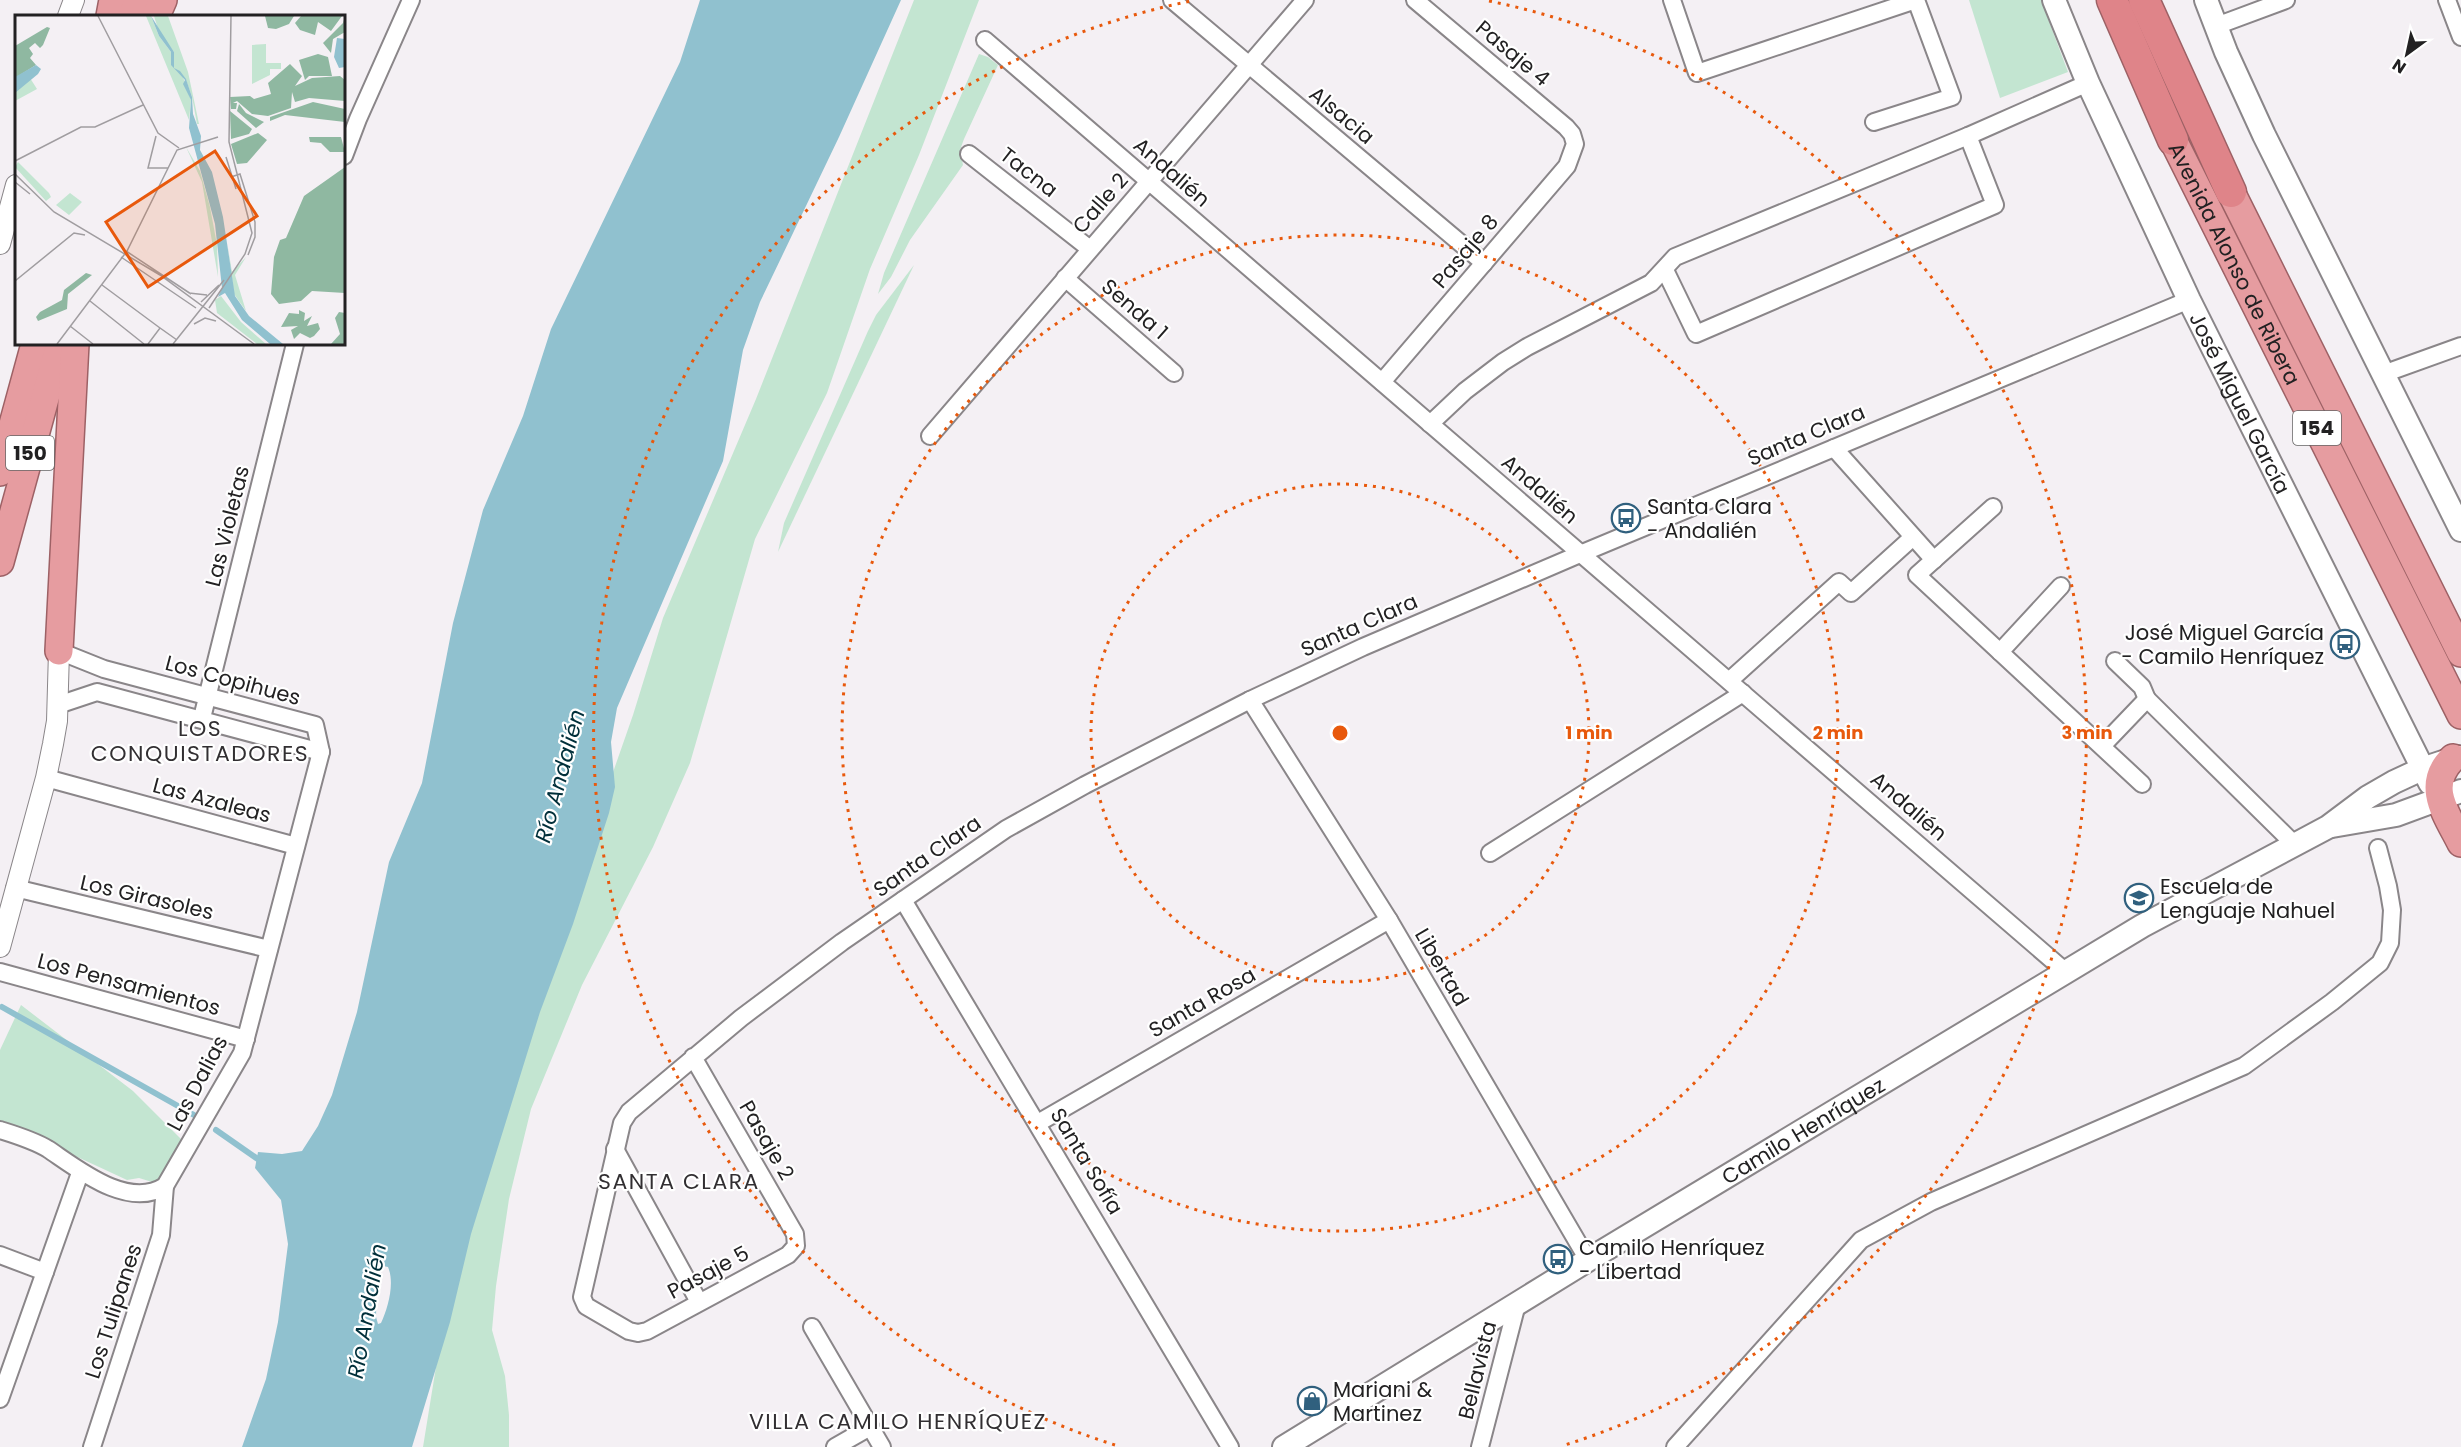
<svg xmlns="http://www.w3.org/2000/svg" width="2461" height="1447" viewBox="0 0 2461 1447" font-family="Poppins,sans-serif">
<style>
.green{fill:#c3e5d1}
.water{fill:#90c1cf;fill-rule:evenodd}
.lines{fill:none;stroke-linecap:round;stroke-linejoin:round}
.stream{stroke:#90c1cf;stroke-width:6}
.minor-casing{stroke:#8a8689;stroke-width:20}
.tertiary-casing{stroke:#8a8689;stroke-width:22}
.secondary-casing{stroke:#8a8689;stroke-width:26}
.trunk-casing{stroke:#9d6165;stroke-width:30}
.motorway-casing{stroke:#9d6165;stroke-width:33}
.minor{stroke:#fff;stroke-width:16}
.tertiary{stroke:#fff;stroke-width:20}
.secondary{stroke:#fff;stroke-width:22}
.trunk{stroke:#e69ca0;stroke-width:27}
.motorway{stroke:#df8489;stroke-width:30}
.ring{fill:none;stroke:#e8590c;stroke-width:3;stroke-dasharray:3 6}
.labels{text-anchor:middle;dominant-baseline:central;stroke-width:4.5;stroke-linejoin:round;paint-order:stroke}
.shield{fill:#fff;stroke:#646464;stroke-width:1.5}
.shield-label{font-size:20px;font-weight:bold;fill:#222122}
.street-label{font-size:21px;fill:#222122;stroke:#fff}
.poi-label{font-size:21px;fill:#222122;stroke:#fff;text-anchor:start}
.neighbourhood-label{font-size:22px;letter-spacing:1.5px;fill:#322f32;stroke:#fff}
.water-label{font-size:22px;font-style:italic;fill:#002f3a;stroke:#fff}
.inset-road{fill:none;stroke:#a09da0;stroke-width:1.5}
.view{fill:#e8590c;fill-opacity:0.15;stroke:#e8590c;stroke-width:3}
.inset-edge{fill:none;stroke:#222122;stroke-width:3}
.centre{fill:#e8590c;stroke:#fff;stroke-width:3}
.ring-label{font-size:18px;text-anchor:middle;font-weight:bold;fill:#e8590c;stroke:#fff;stroke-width:4.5;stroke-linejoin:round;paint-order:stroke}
</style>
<rect width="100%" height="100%" fill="#f4f0f4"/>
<g class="green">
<path d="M914 0H979L919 155 870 269 827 393 755 539 690 763 653 847 582 985 531 1109 509 1199 496 1286 492 1330 505 1376 509 1415V1447H423L447 1299 574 884 633 715 663 618 756 399Z"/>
<path d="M1969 0H2041L2068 72 2000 98Z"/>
<path d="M979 54 988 57 998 65 964 139 960 150 963 165 910 240 891 277 878 294 884 273Z"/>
<path d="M914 265 778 552 784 523 868 331 876 315Z"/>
<path d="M21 1005 133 1091 188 1146 165 1186 139 1178 127 1180 0 1121V1050Z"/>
</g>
<path class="water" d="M700 0H901L839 137 760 302 743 350 723 461 617 708 611 742 615 787 609 813 573 924 540 1012 471 1234 450 1322 412 1447H242L266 1379 278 1322 288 1244 281 1200 255 1168 258 1152 282 1154 302 1151 318 1126 332 1095 357 1012 389 862 422 783 453 623 483 510 523 416 551 329 680 62ZM383 1266 388 1267C395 1283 388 1308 381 1323L378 1324 376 1317 377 1272Z"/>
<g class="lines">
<g class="stream">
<path d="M2 1007 194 1115"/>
<path d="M216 1130 262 1162"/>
</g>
<g class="minor-casing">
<g id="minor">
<path d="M1172 0 1484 263"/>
<path d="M1672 0 1697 73 1916 0"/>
<path d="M2447 0 2461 37"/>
<path d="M2216 26 2286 0"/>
<path d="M985 40 2066 972"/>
<path d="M1874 122 1952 97 1916 0"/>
<path d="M969 154 1090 249"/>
<path d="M344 156 358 119 411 0"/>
<path d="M1665 270 1696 334 1995 205 1968 136"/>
<path d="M1065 278 1174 373"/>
<path d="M2383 374 2461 346"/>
<path d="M1382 382 1567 166 1575 144 1572 134 1566 127 1415 0"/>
<path d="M1430 424 1465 391 1503 362 1527 347 1651 283 1675 257 1968 136 2088 83"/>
<path d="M930 436 1305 0"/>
<path d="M1834 448 1934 560"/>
<path d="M1993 507 1917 575 2142 784"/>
<path d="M2000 652 2061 586"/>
<path d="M2115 661 2142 687 2147 699"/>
<path d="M1729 681 1839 582 1851 593 1913 537"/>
<path d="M1250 700 1389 920 1588 1260"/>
<path d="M58 705 97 692 321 752"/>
<path d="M202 718 295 344"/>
<path d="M2102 746 2147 699 2294 844"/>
<path d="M46 778 296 846"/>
<path d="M1490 853 1743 693"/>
<path d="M15 888 269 949"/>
<path d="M903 900 1230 1447"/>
<path d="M0 972 246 1039"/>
<path d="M693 1057 795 1234 796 1246 788 1255 647 1331 638 1333 629 1331 586 1306 582 1297 622 1123 629 1112 741 1018 842 942 1006 829 1085 785 1250 700 1363 647 1580 554 2189 300"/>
<path d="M1038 1123 1389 920"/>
<path d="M0 1130C16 1135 33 1140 48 1149 78 1169 128 1210 165 1186L242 1053 321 752 315 725 104 669 59 651"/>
<path d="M615 1149 699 1302"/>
<path d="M0 1255 45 1272"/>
<path d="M812 1327 882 1447"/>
<path d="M0 1399 80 1173"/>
<path d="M92 1447 161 1235 165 1186"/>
<path d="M835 1447 870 1427"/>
<path d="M1480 1447 1517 1304"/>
<path d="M1675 1447 1861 1240 1931 1202 2244 1066 2332 1002 2380 963 2390 943 2392 910 2388 886 2378 848"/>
</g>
</g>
<g class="tertiary-casing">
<g id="tertiary">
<path d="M68 16 74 0"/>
<path d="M0 244 16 185"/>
<path d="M0 947 46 778 53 744 57 721 59 651"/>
</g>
</g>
<g class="secondary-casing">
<g id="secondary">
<path id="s1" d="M2054 0 2088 83 2189 300 2430 783"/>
<path d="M2206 0 2226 52 2264 135 2461 530"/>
<path d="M2332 826 2396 815 2461 791"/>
<path id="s2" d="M1284 1447 1588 1260 2142 926 2328 827 2368 797 2394 782 2422 769 2458 757"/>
</g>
</g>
<g class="trunk-casing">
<g id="trunk">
<path d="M110 16 113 0"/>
<path d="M132 16 139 0"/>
<path d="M156 16 163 0"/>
<path id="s3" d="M2173 140 2461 715"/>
<path d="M2231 192 2461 653"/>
<path d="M0 472 35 344"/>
<path d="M0 562 60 344"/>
<path d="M59 651 75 344"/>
<path d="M2453 758C2424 785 2447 815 2461 843"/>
</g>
</g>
<g class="motorway-casing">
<g id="motorway">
<path d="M2112 0 2173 140"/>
<path d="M2144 0 2231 192"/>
</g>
</g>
<use href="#minor" class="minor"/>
<use href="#tertiary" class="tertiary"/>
<use href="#secondary" class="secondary"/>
<use href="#trunk" class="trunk"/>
<use href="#motorway" class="motorway"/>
</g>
<g class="ring">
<circle cx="1340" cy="733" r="249"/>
<circle cx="1340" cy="733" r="498"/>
<path d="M1115 1445A747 747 0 0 1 1191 1M1489 1A747 747 0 0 1 1565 1445"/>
</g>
<defs>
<g id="bus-ring" transform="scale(1.5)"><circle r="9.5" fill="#fff" stroke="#30607e" stroke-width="1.5"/><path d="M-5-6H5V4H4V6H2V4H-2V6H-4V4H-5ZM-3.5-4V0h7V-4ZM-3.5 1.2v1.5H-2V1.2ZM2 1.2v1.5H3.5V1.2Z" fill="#30607e"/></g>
<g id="school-ring" transform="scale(1.5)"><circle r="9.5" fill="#fff" stroke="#30607e" stroke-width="1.5"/><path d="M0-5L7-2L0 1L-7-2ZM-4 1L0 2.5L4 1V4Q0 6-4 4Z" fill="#30607e"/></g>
<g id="shop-ring" transform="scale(1.5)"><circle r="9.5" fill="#fff" stroke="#30607e" stroke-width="1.5"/><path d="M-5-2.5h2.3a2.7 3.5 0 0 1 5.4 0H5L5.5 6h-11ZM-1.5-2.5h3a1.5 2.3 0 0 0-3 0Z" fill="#30607e"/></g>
</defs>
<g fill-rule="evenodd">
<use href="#bus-ring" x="1626" y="518"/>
<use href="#bus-ring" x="2345" y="644"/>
<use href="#school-ring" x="2139" y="898"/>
<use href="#bus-ring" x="1558" y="1259"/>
<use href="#shop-ring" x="1312" y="1401"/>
</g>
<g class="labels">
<g class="shield">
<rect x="2293" y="411" width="48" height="34" rx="4.5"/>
<rect x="6" y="436" width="48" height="34" rx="4.5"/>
</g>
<g class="shield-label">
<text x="2317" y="428">154</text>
<text x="30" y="453">150</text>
</g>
<g class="street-label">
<text transform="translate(1513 53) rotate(40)">Pasaje 4</text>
<text transform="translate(1342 115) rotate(40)">Alsacia</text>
<text transform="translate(1029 172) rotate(38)">Tacna</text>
<text transform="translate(1172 172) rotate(41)">Andalién</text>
<text transform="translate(1100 203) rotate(-49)">Calle 2</text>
<text transform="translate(1465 251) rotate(-50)">Pasaje 8</text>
<text stroke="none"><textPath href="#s3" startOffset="138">Avenida Alonso de Ribera</textPath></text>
<text transform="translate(1135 309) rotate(41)">Senda 1</text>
<text stroke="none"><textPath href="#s1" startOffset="444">José Miguel García</textPath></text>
<text transform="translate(1806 435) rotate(-23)">Santa Clara</text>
<text transform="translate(1540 489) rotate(41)">Andalién</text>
<text transform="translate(227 526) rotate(-76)">Las Violetas</text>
<text transform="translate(1359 625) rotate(-24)">Santa Clara</text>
<text transform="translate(233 680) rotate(15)">Los Copihues</text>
<text transform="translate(212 800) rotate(15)">Las Azaleas</text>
<text transform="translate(1909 806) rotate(41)">Andalién</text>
<text transform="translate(927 856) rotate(-35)">Santa Clara</text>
<text transform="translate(147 897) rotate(13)">Los Girasoles</text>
<text transform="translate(1442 967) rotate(60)">Libertad</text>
<text transform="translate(129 984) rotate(15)">Los Pensamientos</text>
<text transform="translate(1202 1002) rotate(-30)">Santa Rosa</text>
<text transform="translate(197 1083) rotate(-62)">Las Dalias</text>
<text stroke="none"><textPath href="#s2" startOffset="608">Camilo Henríquez</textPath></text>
<text transform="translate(767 1140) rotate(60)">Pasaje 2</text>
<text transform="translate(1087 1161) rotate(59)">Santa Sofía</text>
<text transform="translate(708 1272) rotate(-28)">Pasaje 5</text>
<text transform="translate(113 1311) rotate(-72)">Los Tulipanes</text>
<text transform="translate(1477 1370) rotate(-76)">Bellavista</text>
</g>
<g class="poi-label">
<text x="1647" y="506">Santa Clara<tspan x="1647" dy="24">- Andalién</tspan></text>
<text x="2324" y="632" text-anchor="end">José Miguel García<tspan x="2324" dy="24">- Camilo Henríquez</tspan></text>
<text x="2160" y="886">Escuela de<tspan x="2160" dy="24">Lenguaje Nahuel</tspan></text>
<text x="1579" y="1247">Camilo Henríquez<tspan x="1579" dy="24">- Libertad</tspan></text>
<text x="1333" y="1389">Mariani &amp;<tspan x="1333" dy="24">Martinez</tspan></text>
</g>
<g class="neighbourhood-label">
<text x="200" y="728">LOS<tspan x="200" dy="25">CONQUISTADORES</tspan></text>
<text x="679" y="1181">SANTA CLARA</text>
<text x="898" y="1421">VILLA CAMILO HENRÍQUEZ</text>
</g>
<g class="water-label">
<text transform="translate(560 776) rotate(-75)">Río Andalién</text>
<text transform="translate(367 1311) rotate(-80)">Río Andalién</text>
</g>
</g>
<g transform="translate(15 15)">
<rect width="330" height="330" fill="#f4f0f4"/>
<path d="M131 1H136L144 21 156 37 159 52V37L144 17 139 1H153L173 57 184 109H182L177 82 171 65 168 62 176 85 174 105ZM251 29V48H266V54H255V60L237 69V30ZM15 63 22 74 0 86 1 76ZM171 132 185 156 195 192 202 230 203 262 187 167ZM3 147 34 178 36 182 31 186 0 152ZM55 178 67 187 54 200 41 190ZM212 227 217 257 231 242 220 260 231 296 219 279ZM206 281 226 307 251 329H242L202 298 200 285Z" fill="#c3e5d1"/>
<path d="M250 1H279L274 9 261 14 253 13ZM286 1H327L316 16 303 7 300 20 285 15 280 8ZM330 1V17L318 24 316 38 308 28 328 8ZM32 12 35 13 28 30 25 33 20 28 14 33 18 39 15 43 21 50 0 63V31ZM303 39 313 42 317 61H294L290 65 284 45ZM275 49 287 61 280 71 297 63 325 61 330 65V86L294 83 280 87 277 77 276 93 253 101 237 99 222 86 218 88H222L221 94H216L215 82 235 81 239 84 256 79 253 68ZM298 87 330 94V107L270 100 255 106V102ZM224 89 231 98 249 107 241 113 222 96ZM215 96 237 114 234 119 216 124ZM243 118 252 125 232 148 222 149 216 129ZM294 122H326L330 137H315L306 128 295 127ZM330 152V278L297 276 286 286 264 289 256 279 259 242 265 225 271 223 289 181ZM71 258 77 260 53 279 52 294 23 306 21 302 25 297 47 285 49 275ZM284 295 290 298 289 306 297 301 292 311 303 308 305 314 299 321 295 323 285 318 279 324 276 315 283 311 266 312 274 298 284 299ZM324 297 330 298V329H316L325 319 320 303Z" fill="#8fb8a1"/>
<path d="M136 1 159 37V53L165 56 171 64 177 82 178 99 186 121 185 135 197 157 208 202 220 281 234 301 268 329H255L227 305 210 278 203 282 207 273 200 209 174 113 176 85 168 69 170 65 156 50V37L144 21ZM322 23 330 24V52L324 53 319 42ZM21 50 26 54 23 59 0 78V62Z" fill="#90c1cf"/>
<path class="inset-road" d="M83 1 143 118 164 133M141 121 133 153H153M211 142 221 174M0 146 66 112H80L128 90M0 159 39 197 145 260 239 329M216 162 225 159 240 207V222L233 240M0 167 15 179M111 236 176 279M106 242 181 293M0 266 59 218 70 220M87 270 145 313M174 278 192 280M75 286 129 329M186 287 204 270M194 293 230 239 237 218 214 127 216 1M179 309 190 303 201 306M55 311 78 329M42 329 112 236 162 135 203 122M133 329 145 313 162 325M158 329 209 265"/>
<path class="view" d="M200 136 242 201 133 272 91 207Z"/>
<rect width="330" height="330" class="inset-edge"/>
</g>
<circle cx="1340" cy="733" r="9" class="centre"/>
<g class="ring-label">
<text x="1589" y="739">1 min</text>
<text x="1838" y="739">2 min</text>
<text x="2087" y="739">3 min</text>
</g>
<g transform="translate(2407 54) rotate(213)" stroke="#ffffff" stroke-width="4.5" paint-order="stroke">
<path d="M0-4.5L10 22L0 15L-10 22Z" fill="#222122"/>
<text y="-9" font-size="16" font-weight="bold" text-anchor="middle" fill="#222122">N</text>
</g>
</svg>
